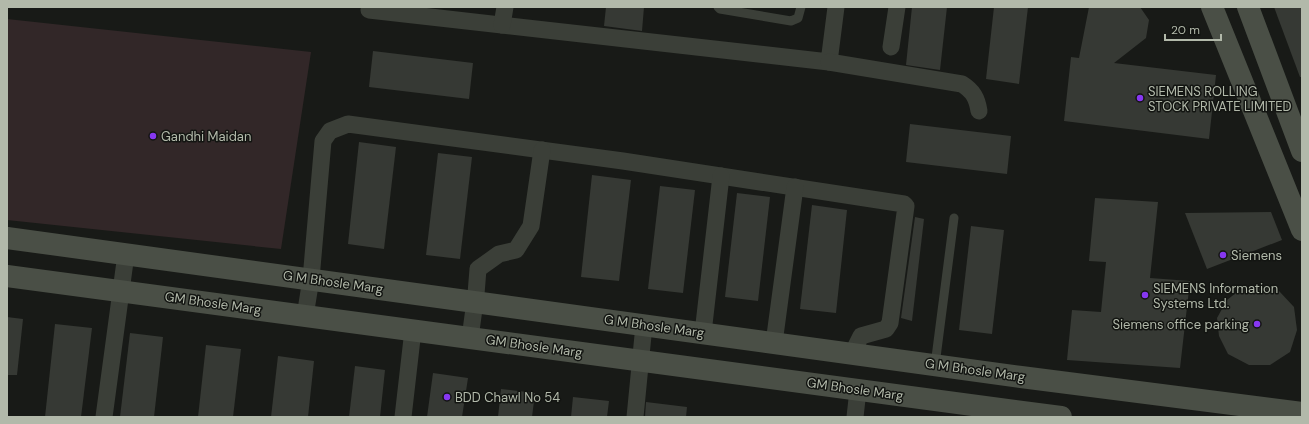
<svg xmlns="http://www.w3.org/2000/svg" width="1309" height="424" viewBox="0 0 1309 424" font-family="'DM Sans',sans-serif">
<style>
.green{fill:#322728}
.building{fill:#363934}
.lines{fill:none;stroke-linecap:round;stroke-linejoin:round}
.lane{stroke:#3b3f38;stroke-width:9}
.street{stroke:#3b3f38;stroke-width:17}
.secondary{stroke:#4a4f46;stroke-width:22}
.poi-dot{fill:#8737f2;stroke:#131512;stroke-width:1.5}
.labels{text-anchor:middle;dominant-baseline:central;stroke-width:3;stroke-linejoin:round;paint-order:stroke}
.poi-label{font-size:13px;fill:#b2b9aa;stroke:#131512;text-anchor:start}
.street-label{font-size:13px;fill:#b2b9aa;stroke:#131512}
</style>
<rect width="100%" height="100%" fill="#181a17"/>
<path class="green" d="M7 19 311 52 281 249 7 220Z"/>
<g class="building">
<path d="M606 7H644L642 31 604 26Z"/>
<path d="M912 7H947L940 70 906 65Z"/>
<path d="M994 7H1028L1019 84 986 79Z"/>
<path d="M1089 7H1140L1149 20 1146 38 1114 63 1216 75 1209 139 1064 121 1071 57 1079 58Z"/>
<path d="M1274 7H1302V77H1300Z"/>
<path d="M373 51 473 63 469 99 369 87Z"/>
<path d="M910 124 1011 136 1007 174 906 162Z"/>
<path d="M359 142 396 147 384 249 348 244Z"/>
<path d="M438 153 472 157 460 259 426 255Z"/>
<path d="M592 175 631 180 619 281 581 277Z"/>
<path d="M660 186 695 190 683 293 648 289Z"/>
<path d="M737 193 770 197 758 301 725 297Z"/>
<path d="M1095 198 1158 202 1150 278 1190 281 1180 368 1067 360 1072 310 1101 312 1106 262 1089 261Z"/>
<path d="M812 205 847 210 836 313 800 309Z"/>
<path d="M1271 212 1282 240 1207 269 1185 213Z"/>
<path d="M915 217 924 219 912 321 901 318Z"/>
<path d="M971 226 1004 230 992 334 959 330Z"/>
<path d="M1259 285 1279 291 1294 307 1297 330 1290 352 1270 365H1249L1228 354 1219 336 1217 318 1227 300 1241 289Z"/>
<path d="M7 317 23 319 17 375H7Z"/>
<path d="M55 324 92 328 81 417H45Z"/>
<path d="M130 333 163 337 154 417H120Z"/>
<path d="M206 345 241 349 233 417H198Z"/>
<path d="M278 356 314 361 308 417H271Z"/>
<path d="M355 366 385 370 380 417H349Z"/>
<path d="M433 373 468 378 462 417H427Z"/>
<path d="M501 389 535 393 532 417H498Z"/>
<path d="M573 397 609 401 607 417H571Z"/>
<path d="M646 402 687 407 686 417H645Z"/>
</g>
<g class="lines">
<g class="lane">
<path d="M718 7 720 9 791 21 798 18 801 7"/>
<path d="M935 365 954 218"/>
</g>
<g class="street">
<path d="M369 10 829 62 836 7"/>
<path d="M502 25 505 7"/>
<path d="M891 47 897 7"/>
<path d="M829 62 962 84C973 91 977 98 979 111"/>
<path d="M305 316 311 279 323 141 330 131 348 124 623 161 904 204 906 206 890 323 886 329 861 336 856 346 855 354"/>
<path d="M703 333 721 176"/>
<path d="M470 338 476 294 478 269 499 254 516 250 531 226 542 150"/>
<path d="M774 343 795 187"/>
<path d="M104 417 126 254"/>
<path d="M403 417 413 330"/>
<path d="M635 417 644 325"/>
<path d="M855 417 858 390"/>
</g>
<g class="secondary">
<path d="M1212 7 1302 230"/>
<path d="M1248 7 1302 151"/>
<path d="M7 238 1021 377 1302 413"/>
<path d="M7 276 1061 417"/>
</g>
</g>
<g class="poi-dot">
<circle cx="1140" cy="98" r="4"/>
<circle cx="153" cy="136" r="4"/>
<circle cx="1223" cy="255" r="4"/>
<circle cx="1145" cy="295" r="4"/>
<circle cx="1257" cy="324" r="4"/>
<circle cx="447" cy="397" r="4"/>
</g>
<g class="labels">
<g class="poi-label">
<text x="1148" y="91">SIEMENS ROLLING<tspan x="1148" dy="15">STOCK PRIVATE LIMITED</tspan></text>
<text x="161" y="136">Gandhi Maidan</text>
<text x="1231" y="255">Siemens</text>
<text x="1153" y="288">SIEMENS Information<tspan x="1153" dy="15">Systems Ltd.</tspan></text>
<text x="1249" y="324" text-anchor="end">Siemens office parking</text>
<text x="455" y="397">BDD Chawl No 54</text>
</g>
<g class="street-label">
<text transform="translate(333 282) rotate(8)">G M Bhosle Marg</text>
<text transform="translate(213 303) rotate(8)">GM Bhosle Marg</text>
<text transform="translate(654 326) rotate(8)">G M Bhosle Marg</text>
<text transform="translate(534 346) rotate(8)">GM Bhosle Marg</text>
<text transform="translate(975 370) rotate(8)">G M Bhosle Marg</text>
<text transform="translate(855 389) rotate(8)">GM Bhosle Marg</text>
</g>
</g>
<rect width="1309" height="424" fill="none" stroke="#b2b9aa" stroke-width="16"/>
<path d="M1165 34v6h56v-6" fill="none" stroke="#b2b9aa" stroke-width="2"/>
<text x="1171" y="34" font-size="12" fill="#b2b9aa" stroke="#131512" stroke-width="3" paint-order="stroke">20 m</text>
</svg>
